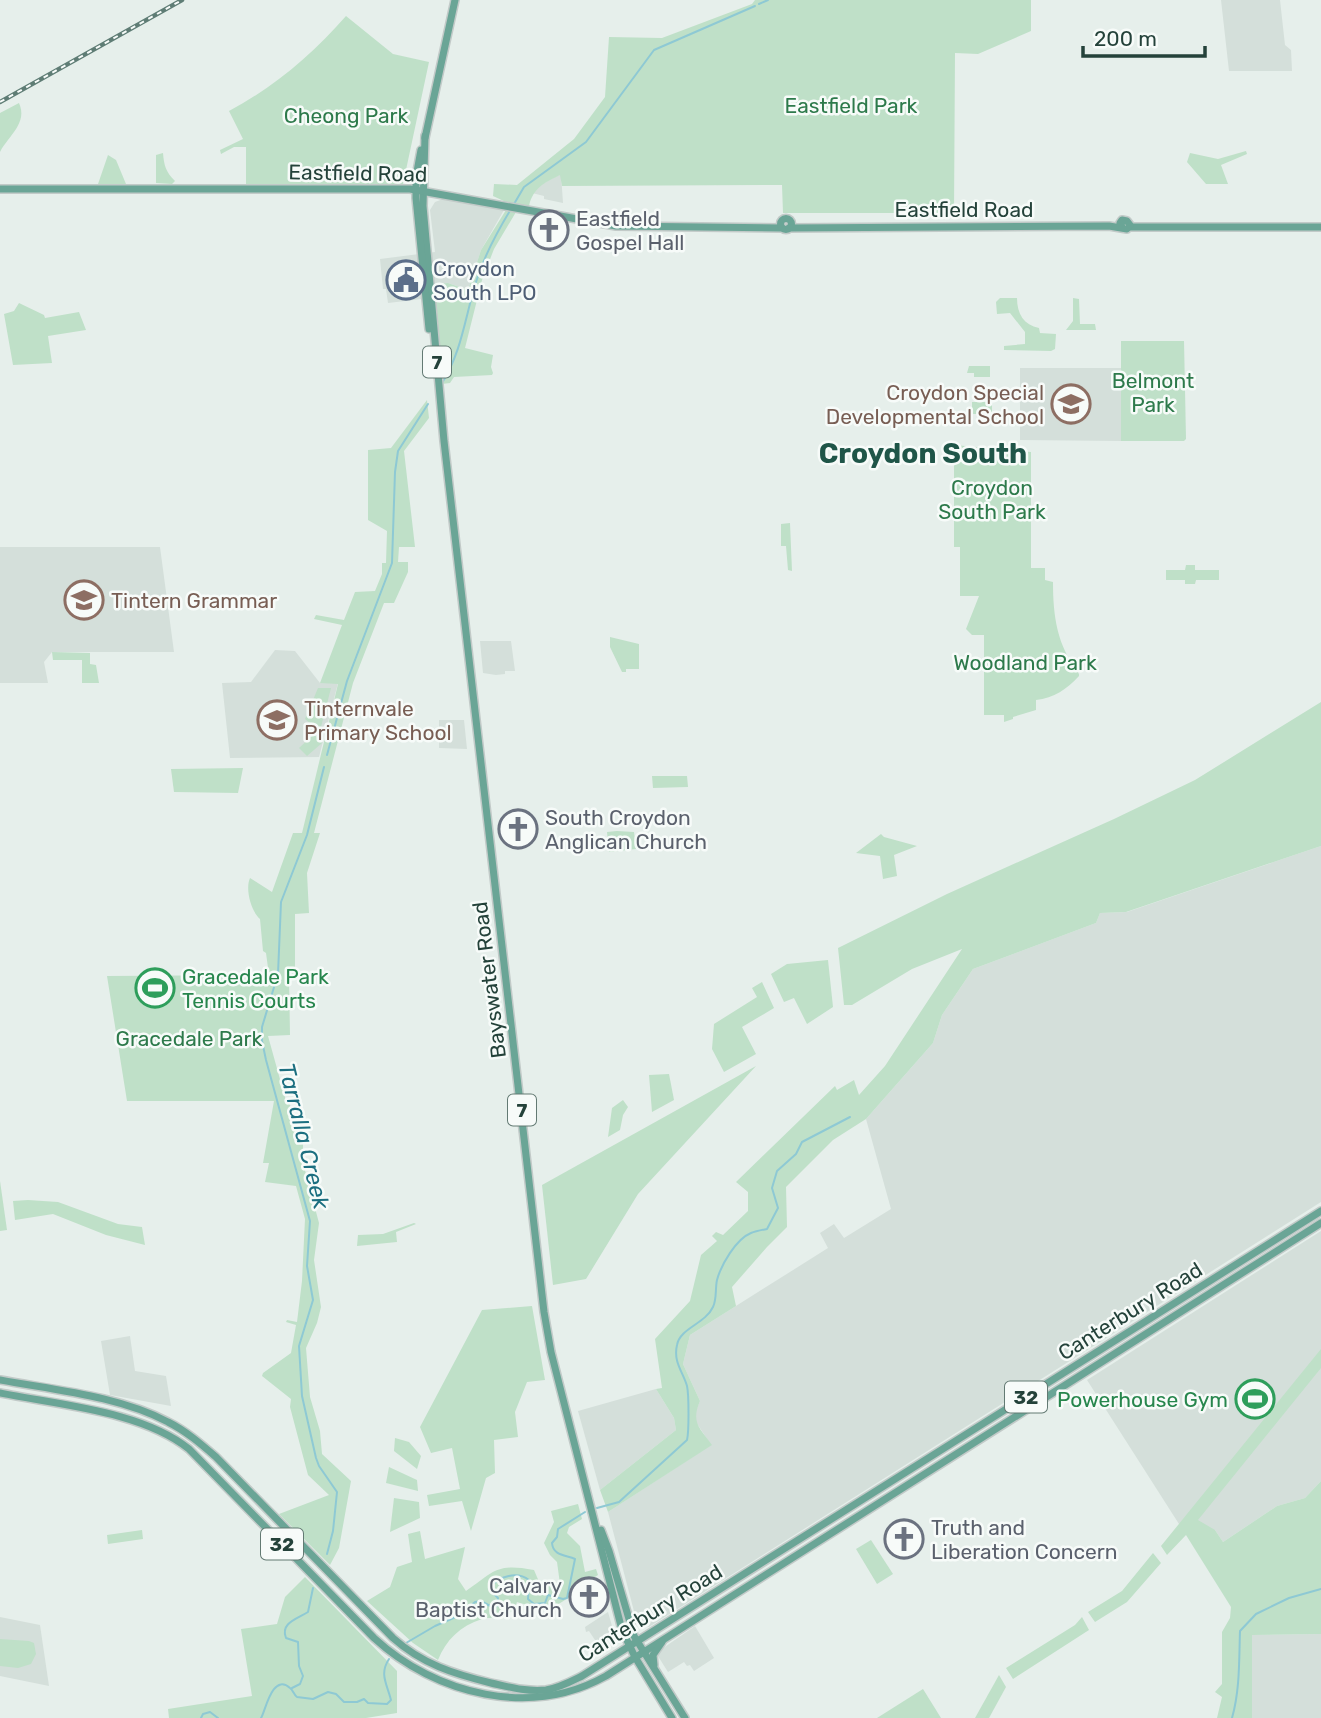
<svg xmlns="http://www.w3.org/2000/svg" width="1321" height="1718" viewBox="0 0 1321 1718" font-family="Rubik,sans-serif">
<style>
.built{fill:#d4dfda}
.green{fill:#bfe0c8}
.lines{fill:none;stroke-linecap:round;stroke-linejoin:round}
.stream{stroke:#8ec9d4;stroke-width:2}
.major-casing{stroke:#c2cac8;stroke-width:10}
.major{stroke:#6aa596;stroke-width:7}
.rail-casing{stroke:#5f7d75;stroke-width:4.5}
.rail{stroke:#f7fbf9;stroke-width:2;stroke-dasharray:5;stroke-linecap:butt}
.labels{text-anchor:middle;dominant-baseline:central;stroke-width:5;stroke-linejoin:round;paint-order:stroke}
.shield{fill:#f7fbf9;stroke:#637a73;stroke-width:2}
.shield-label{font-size:19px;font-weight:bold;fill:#24423a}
.park-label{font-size:21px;fill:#2d7a4b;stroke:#f7fbf9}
.street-label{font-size:21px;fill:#24423a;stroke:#f7fbf9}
.worship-label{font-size:21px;fill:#5b616d;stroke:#f7fbf9;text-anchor:start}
.service-label{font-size:21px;fill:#4e5e75;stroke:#f7fbf9;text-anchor:start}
.education-label{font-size:21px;fill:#785e54;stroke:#f7fbf9;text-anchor:start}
.leisure-label{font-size:21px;fill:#27864d;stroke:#f7fbf9;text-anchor:start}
.water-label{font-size:23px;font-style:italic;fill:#1c6f80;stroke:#f7fbf9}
.district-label{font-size:28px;font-weight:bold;fill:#1f5548;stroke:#f7fbf9}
</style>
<rect width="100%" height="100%" fill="#e6efeb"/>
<g class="built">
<path d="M1221 0H1280L1285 45 1291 50 1292 71H1229Z"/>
<path d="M561 174 563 203 544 199V196L532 193 542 184Z"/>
<path d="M443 199 504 210 481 250 468 290 448 283 437 285 439 297 388 303 386 289H383L380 259 435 252 430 210 435 202Z"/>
<path d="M1020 368H1121V441L1020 440Z"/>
<path d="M0 547H160L174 652H52L44 662 48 683H0Z"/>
<path d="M480 641H511L515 671H505V674L496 675 483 673Z"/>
<path d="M275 650 295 651 320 683H338L319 757 230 758 222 683 251 682Z"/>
<path d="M439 720H464L467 749 439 748Z"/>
<path d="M1321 846V1202L649 1627 641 1625 635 1615 608 1512 711 1445 696 1422 694 1415 700 1401 683 1364 690 1335 828 1248 820 1233 834 1224 844 1238 891 1209 866 1119 933 1043 942 1015 973 969 1096 923 1100 913 1127 912Z"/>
<path d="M1321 1231V1481L1305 1498 1277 1506 1223 1542 1215 1530 1186 1535 1087 1380Z"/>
<path d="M130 1336 135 1371 166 1376 171 1406 110 1395 101 1341Z"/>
<path d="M656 1389 674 1418 676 1430 600 1490 578 1411Z"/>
<path d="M608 1612 616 1640 614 1646 612 1639 599 1646 589 1631 586 1632 585 1627Z"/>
<path d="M0 1617 40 1625 49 1686 0 1676Z"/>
<path d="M695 1626 714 1658 694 1671 690 1665 687 1666 684 1662 668 1672 656 1653Z"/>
<path d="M1321 1634V1718H1252V1635Z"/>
</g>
<g class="green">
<path d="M755 0H1031V31L978 54 955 53 954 213H783L782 185 562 186 560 175C544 183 533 188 529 206L506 202 493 196 494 184 517 185 574 139 605 97 609 37 662 38 752 4Z"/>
<path d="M346 16 393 54 429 62 403 184H246V147H234L221 154 220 150 243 139 229 111C274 87 312 55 346 16Z"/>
<path d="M19 103C28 123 9 135 0 152V113Z"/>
<path d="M1246 151 1247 154 1221 165 1228 184H1206L1187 162 1190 153 1218 159Z"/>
<path d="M163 153C164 166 166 172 175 181L172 184 156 183V155Z"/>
<path d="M108 155 116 160 126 184H98Z"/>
<path d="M506 210 516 212 494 249 482 280 465 348 493 355 491 367 493 373 492 375 454 377 450 383 442 384 433 298 439 297 437 284 448 283 468 290 481 250Z"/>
<path d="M1000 298H1017C1017 314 1024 325 1039 328L1040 333 1056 334 1055 349 1051 351 1004 350V346L1025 344V332L1010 313 997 314 996 302Z"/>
<path d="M1073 298 1079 299 1080 324H1095L1096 330H1066L1073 321Z"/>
<path d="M19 303 44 315 45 318 79 312 86 330 48 336 52 363 13 365 4 314 14 311Z"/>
<path d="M1121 341H1184L1186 439 1184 441H1121Z"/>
<path d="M969 366H990V377H974V373H967Z"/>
<path d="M427 400 429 418 404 451 415 547H399L398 562H408V572L394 603H384L353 683 314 833H320L307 873 309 913 295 914V975L289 976 290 1035 268 1036 286 1101H289L298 1137 303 1142V1163L319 1223 314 1260 321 1307 317 1323 306 1348 310 1397 320 1431 322 1454 351 1481 339 1548 330 1565 279 1514 329 1495 308 1475 290 1407 291 1399 262 1376 263 1373 291 1353 296 1325 286 1322 287 1320 297 1322 302 1281 305 1219 296 1186 265 1182 269 1163H263L274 1101H127L107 976 269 975 266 953 263 951 260 919C251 911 245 889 250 878L272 892 293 833H302L338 684 320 683 342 625 314 619 316 615 344 620 355 592 375 591 382 574V563H386L387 531 368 520V450L391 448Z"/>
<rect x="972" y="402" width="20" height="12"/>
<path d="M954 445 1031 452V568H1045V580L1053 582C1053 617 1057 645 1079 674V676C1067 689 1054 698 1036 700V710L1013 717V719L1004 722V715H984V635H972L966 629 979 596H960V547H954Z"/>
<path d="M790 523 792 571 788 570 786 546H781V524Z"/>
<path d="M1186 565H1195V570H1219V580H1196L1195 584H1185V580H1166V570H1185Z"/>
<path d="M610 637 639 644V669H626V672H622L610 647Z"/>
<path d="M52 652 90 653V664L96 665 99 683H82V660H53Z"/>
<path d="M318 688H331L320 731 305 719Z"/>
<path d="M1321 702V846L1126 912 1100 913 1096 923 973 969 942 1015 933 1043 866 1119 833 1140 786 1187 787 1227 767 1247 732 1287 736 1306 690 1335 683 1364 700 1401C691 1422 699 1427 712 1445L608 1512 600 1490 676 1430 674 1418 656 1389 662 1388 655 1339 690 1301 701 1255 717 1241 712 1236 716 1232 723 1235 748 1211V1192L736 1182 835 1086 837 1090 854 1080 859 1095 885 1066 962 949 912 969 852 1005H844L838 948 947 894 1114 819 1195 780Z"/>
<path d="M314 734 322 743 307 756 299 748Z"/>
<path d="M243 768 238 793 174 792 171 769Z"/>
<path d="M652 776H687L688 787 653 788Z"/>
<path d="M617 831 634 832 636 849 609 852 607 832Z"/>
<path d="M881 834 884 837 917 846 894 855 897 876 883 879 880 856 856 853Z"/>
<path d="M828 960 833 1007 807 1024 794 998 784 1002 771 974 787 964Z"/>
<path d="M762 982 774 1008 742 1027 756 1054 724 1072 712 1049 714 1024 757 997 752 988Z"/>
<path d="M756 1066 638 1194 586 1279 553 1285 542 1185Z"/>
<path d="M669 1074 674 1100 652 1112 649 1075Z"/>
<path d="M623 1100 628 1107 623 1115 620 1130 608 1137 612 1108Z"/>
<path d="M0 1181 7 1230 0 1231Z"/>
<path d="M28 1200 58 1202 118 1224 142 1227 145 1245 106 1235 53 1214 15 1220 13 1201Z"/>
<path d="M414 1223 416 1224 396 1232 397 1242 357 1246 358 1235 383 1234Z"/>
<path d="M532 1306 545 1380 527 1382 515 1412 518 1437 494 1440 495 1473 486 1478 471 1531 462 1501 429 1506 427 1495 460 1489 452 1448 431 1453 420 1427 482 1310Z"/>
<path d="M1321 1349V1368L1198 1520 1215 1530 1223 1542 1277 1506 1305 1498 1321 1481V1634L1252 1635V1718H1217L1222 1697 1215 1692 1222 1684V1632L1230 1618 1231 1607 1186 1535 1167 1555 1161 1546Z"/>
<path d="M395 1438 409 1442 421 1456 417 1469 394 1451Z"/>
<path d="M389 1467 417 1480 418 1491 386 1483Z"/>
<path d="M394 1498 419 1502 420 1518 390 1532Z"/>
<path d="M578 1504 582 1519 569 1527 567 1533 580 1546 585 1572 596 1569 598 1575C584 1584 560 1608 545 1609 536 1609 525 1604 517 1602L514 1611C509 1612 504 1616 499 1618 493 1619 487 1617 482 1619 460 1626 446 1640 438 1660L413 1643 367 1601 390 1587 397 1567 412 1562 408 1534 420 1531 425 1559 465 1547 458 1579 466 1591C495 1571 496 1563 534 1570L540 1584H560L557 1562 550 1555 544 1543 554 1522 551 1511Z"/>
<path d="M142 1530 143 1539 108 1544 107 1535Z"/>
<path d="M871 1540 893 1574 877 1584 856 1549Z"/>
<path d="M1153 1553 1161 1563 1127 1602 1095 1622 1088 1612 1122 1591Z"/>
<path d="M305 1577 397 1671V1713L366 1718H169L168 1709 252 1696 241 1629 277 1624 285 1597Z"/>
<path d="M1082 1617 1089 1630 1013 1679 1006 1668 1075 1625Z"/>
<path d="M0 1639 29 1641 34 1643 36 1654 31 1664 18 1668 0 1666Z"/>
<path d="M999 1675 1006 1687 989 1718H975Z"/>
<path d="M923 1689 941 1718H877Z"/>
</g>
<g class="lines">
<g class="stream">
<path d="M759 4 768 0"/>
<path d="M514 204 524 187 586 142 654 50 755 6"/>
<path d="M442 383C462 351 465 317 476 282 484 256 497 232 511 209"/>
<path d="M327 755 347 681 392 563 395 472 398 451 428 404"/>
<path d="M324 767 307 835 281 902 278 974 262 1027V1041L266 1060 310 1221 307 1266 313 1300 299 1346 302 1396 316 1458 319 1466 337 1492 333 1531 327 1554"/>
<path d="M597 1508 619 1502 687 1440C689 1432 689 1395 687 1386 683 1372 673 1362 677 1345 680 1328 705 1324 713 1307 717 1299 715 1289 717 1280 721 1265 736 1239 751 1233 756 1231 762 1230 767 1229L778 1208 772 1188 777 1171 796 1154 802 1142 850 1117"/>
<path d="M406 1643 435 1626 458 1616 475 1602 481 1601 492 1607 497 1606 498 1598 492 1592 490 1587C500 1576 517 1571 529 1580L528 1599 534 1604 545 1603 548 1595 563 1599 567 1598 575 1559C566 1555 553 1556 552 1543L557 1537 558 1529 585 1512"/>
<path d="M292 1688 300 1684 303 1676 299 1666 298 1642 286 1638C280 1623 297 1619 308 1612L313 1588"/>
<path d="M201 1718 203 1714 210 1712 218 1718"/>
<path d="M261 1718C265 1713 272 1672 290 1688 293 1690 294 1695 297 1697L313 1699 328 1692 336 1694 344 1702H357L364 1699 368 1703 387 1704 391 1700C387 1684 379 1674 389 1659"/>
<path d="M1232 1718C1240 1690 1239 1660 1240 1631L1256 1614 1289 1598 1321 1589"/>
</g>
<g class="major-casing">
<g id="major">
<path d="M425 136 423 206 444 441 544 1312 551 1352 622 1630 635 1657 672 1718"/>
<path d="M425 138 455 0"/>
<path d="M421 150 416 177V198L429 329"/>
<path d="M0 189H410L616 226 782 228"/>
<circle cx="786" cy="224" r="5.5"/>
<path d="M1130 227H1321"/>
<path d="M789 228 1109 226 1127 229 1130 225 1127 221 1122 220 1120 223 1122 227"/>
<path d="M0 1380C54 1390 119 1396 168 1422 186 1431 201 1444 216 1457L393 1638C422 1664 454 1674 491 1683 509 1687 527 1692 546 1690 559 1688 570 1682 582 1676L1321 1211"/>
<path d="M0 1393C59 1405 142 1411 189 1449L374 1638C436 1695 531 1718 606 1676L1321 1223"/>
<path d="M601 1530 609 1551 634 1636 685 1718"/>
<path d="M654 1665 653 1655 662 1642"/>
</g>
</g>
<use href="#major" class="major"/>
<g class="rail-casing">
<path id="rail" d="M0 102 182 0"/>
</g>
<use href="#rail" class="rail"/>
</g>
<defs>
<g id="church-ring" transform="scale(2.0125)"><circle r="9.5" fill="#f7fbf9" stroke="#6b7280" stroke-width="1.5"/><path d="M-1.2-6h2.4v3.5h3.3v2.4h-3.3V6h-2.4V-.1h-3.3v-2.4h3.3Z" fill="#6b7280"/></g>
<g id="civic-ring" transform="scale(2.0125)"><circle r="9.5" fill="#f7fbf9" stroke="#5c6f8a" stroke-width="1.5"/><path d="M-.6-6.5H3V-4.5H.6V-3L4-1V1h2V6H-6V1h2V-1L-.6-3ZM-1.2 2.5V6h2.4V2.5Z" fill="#5c6f8a"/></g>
<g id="school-ring" transform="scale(2.0125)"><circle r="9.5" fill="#f7fbf9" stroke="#8d6e63" stroke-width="1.5"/><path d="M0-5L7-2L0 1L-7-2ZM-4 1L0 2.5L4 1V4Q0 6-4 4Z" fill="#8d6e63"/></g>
<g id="stadium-ring" transform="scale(2.0125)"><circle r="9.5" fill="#f7fbf9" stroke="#2e9e5b" stroke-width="1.5"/><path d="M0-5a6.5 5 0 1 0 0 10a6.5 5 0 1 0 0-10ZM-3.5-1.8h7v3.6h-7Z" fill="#2e9e5b"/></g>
</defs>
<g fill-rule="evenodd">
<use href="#church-ring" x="549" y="230"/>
<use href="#civic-ring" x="406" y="280"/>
<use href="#school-ring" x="1071" y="404"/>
<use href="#school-ring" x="84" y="600"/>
<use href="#school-ring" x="277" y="720"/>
<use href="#church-ring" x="518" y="829"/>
<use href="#stadium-ring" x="155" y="988"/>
<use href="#stadium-ring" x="1255" y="1399"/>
<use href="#church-ring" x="904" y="1539"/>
<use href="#church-ring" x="589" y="1597"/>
</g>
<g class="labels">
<g class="shield">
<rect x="423" y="346.5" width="28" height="31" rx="5"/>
<rect x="508" y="1094.5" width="28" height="31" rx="5"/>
<rect x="1005" y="1381.5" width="42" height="31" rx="5"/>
<rect x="261" y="1528.5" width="42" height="31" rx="5"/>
</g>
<g class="shield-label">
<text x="437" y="362">7</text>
<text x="522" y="1110">7</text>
<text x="1026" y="1397">32</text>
<text x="282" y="1544">32</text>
</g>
<g class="park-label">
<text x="851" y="105">Eastfield Park</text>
<text x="346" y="115">Cheong Park</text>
<text x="1153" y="380">Belmont<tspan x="1153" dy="24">Park</tspan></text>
<text x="992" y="487">Croydon<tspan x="992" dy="24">South Park</tspan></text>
<text x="1025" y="662">Woodland Park</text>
<text x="189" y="1038">Gracedale Park</text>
</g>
<g class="street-label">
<text transform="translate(358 173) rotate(1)">Eastfield Road</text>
<text x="964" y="209">Eastfield Road</text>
<text transform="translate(489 980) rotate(-97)">Bayswater Road</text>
<text transform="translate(1130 1311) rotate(-32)">Canterbury Road</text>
<text transform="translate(650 1613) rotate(-32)">Canterbury Road</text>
</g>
<g class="worship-label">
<text x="576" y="218">Eastfield<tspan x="576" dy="24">Gospel Hall</tspan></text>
<text x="545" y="817">South Croydon<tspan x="545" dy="24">Anglican Church</tspan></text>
<text x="931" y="1527">Truth and<tspan x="931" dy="24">Liberation Concern</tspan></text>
<text x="562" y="1585" text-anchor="end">Calvary<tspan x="562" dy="24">Baptist Church</tspan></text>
</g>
<g class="service-label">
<text x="433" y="268">Croydon<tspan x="433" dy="24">South LPO</tspan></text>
</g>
<g class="education-label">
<text x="1044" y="392" text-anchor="end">Croydon Special<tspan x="1044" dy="24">Developmental School</tspan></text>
<text x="111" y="600">Tintern Grammar</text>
<text x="304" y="708">Tinternvale<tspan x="304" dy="24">Primary School</tspan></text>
</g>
<g class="leisure-label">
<text x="182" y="976">Gracedale Park<tspan x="182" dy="24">Tennis Courts</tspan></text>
<text x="1228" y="1399" text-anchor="end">Powerhouse Gym</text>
</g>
<g class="water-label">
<text transform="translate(304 1136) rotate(76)">Tarralla Creek</text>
</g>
<g class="district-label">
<text x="923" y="453">Croydon South</text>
</g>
</g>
<path d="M1083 46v10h122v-10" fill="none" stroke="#24423a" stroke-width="3.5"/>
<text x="1094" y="46" font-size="21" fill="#24423a" stroke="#f7fbf9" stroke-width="5" paint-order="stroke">200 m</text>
</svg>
